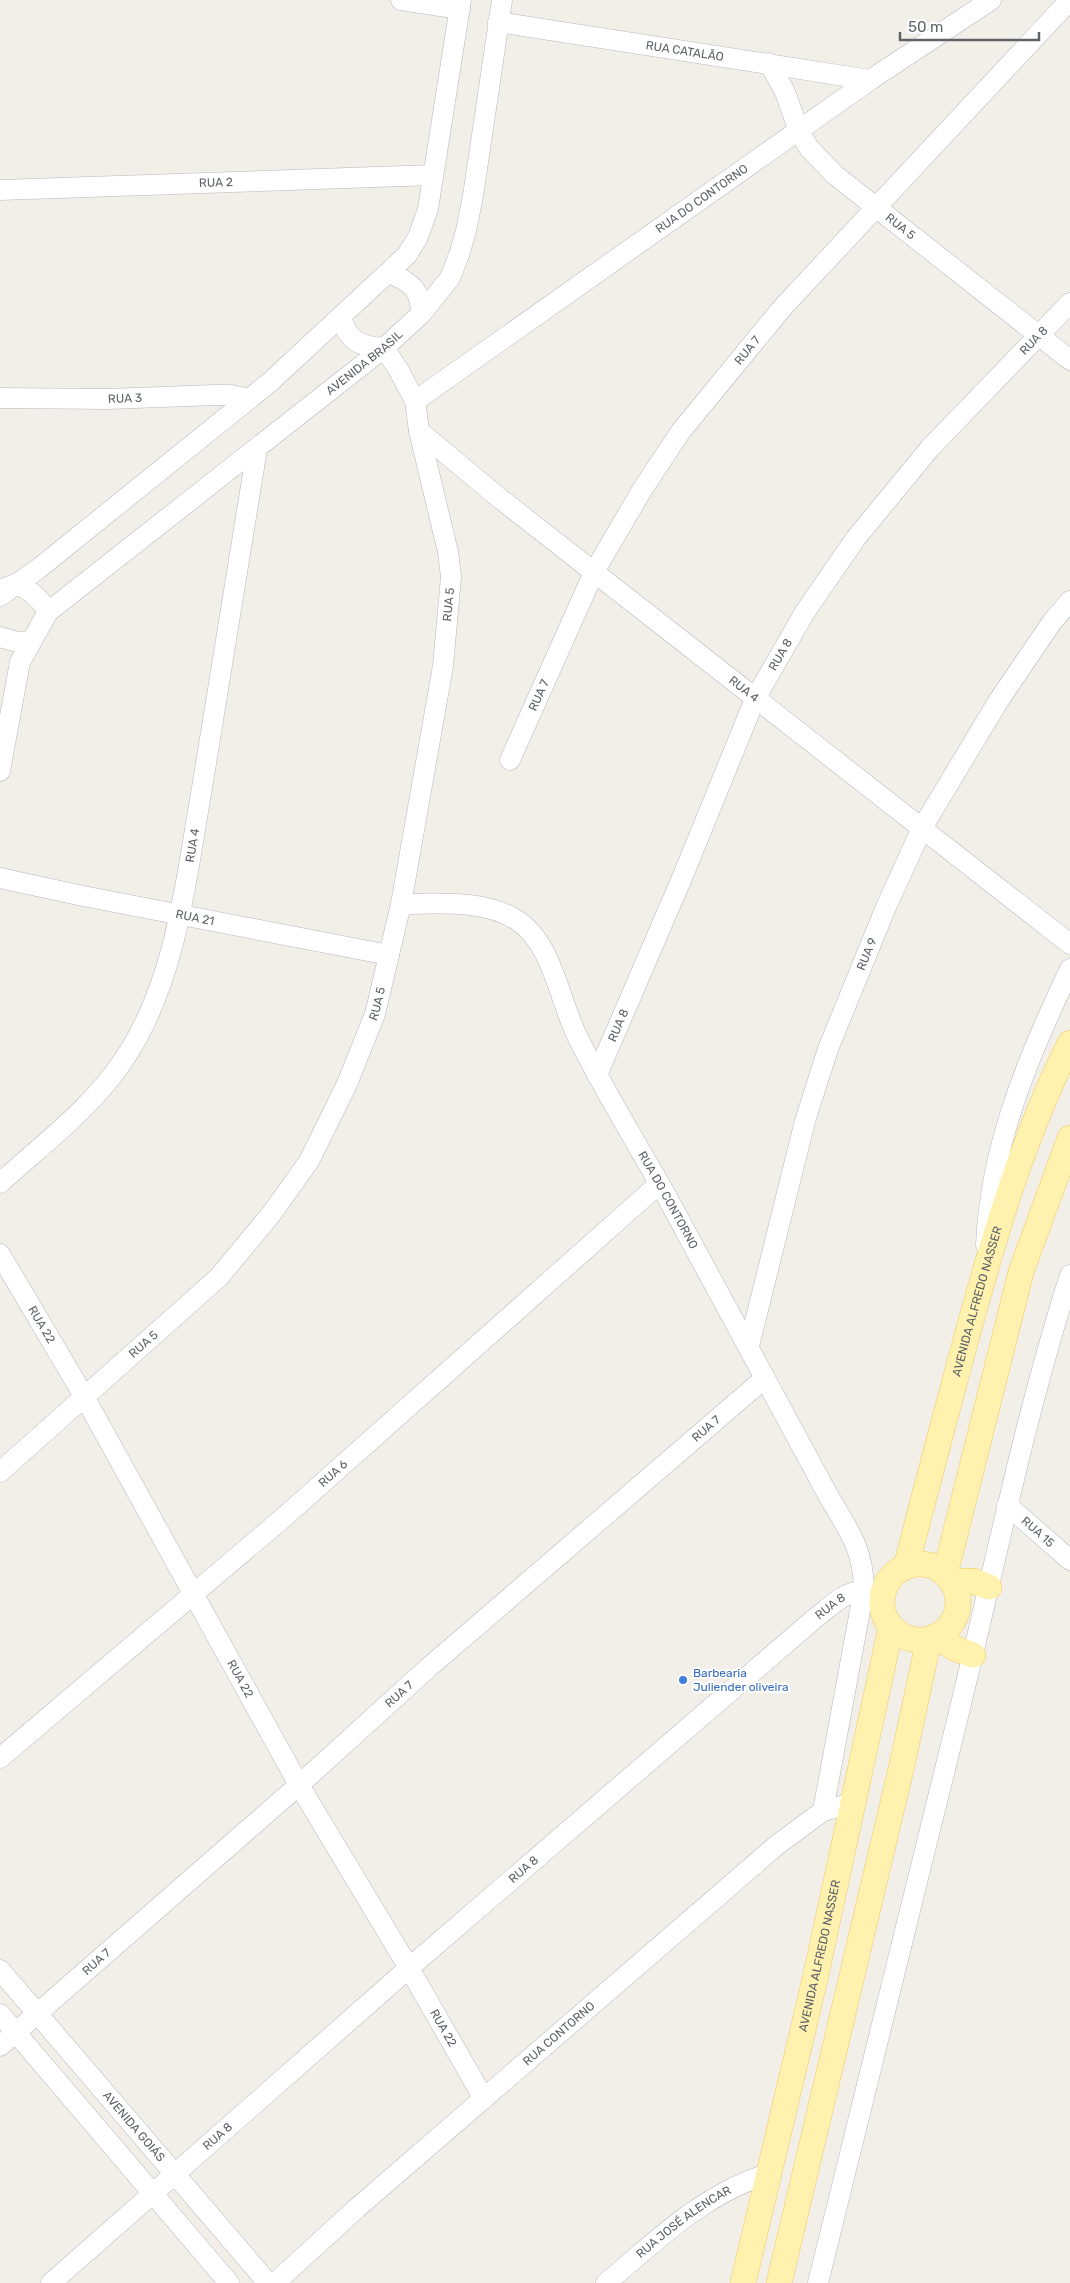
<svg xmlns="http://www.w3.org/2000/svg" width="1070" height="2283" viewBox="0 0 1070 2283" font-family="Rubik,sans-serif">
<style>
.lines{fill:none;stroke-linecap:round;stroke-linejoin:round}
.minor-casing{stroke:#b5b8bc;stroke-width:21}
.major-casing{stroke:#f2c960;stroke-width:26}
.minor{stroke:#fff;stroke-width:20}
.major{stroke:#fff2af;stroke-width:25}
.shop-dot{fill:#3f7fe0;stroke:#fff;stroke-width:2}
.labels{text-anchor:middle;dominant-baseline:central;stroke-width:4;stroke-linejoin:round;paint-order:stroke}
.street-label{font-size:12px;fill:#5f6368;stroke:#fff}
.shop-label{font-size:12px;fill:#366cbe;stroke:#fff;text-anchor:start}
</style>
<rect width="100%" height="100%" fill="#f1efe8"/>
<g class="lines">
<g class="minor-casing">
<g id="minor">
<path d="M401 0 460 9"/>
<path id="s1" d="M498 22 870 80"/>
<path id="s2" d="M769 63 785 92 799 131 809 148 835 175 1070 360"/>
<path id="s3" d="M0 190 433 175"/>
<path d="M390 273C411 283 421 289 421 314"/>
<path d="M341 318C349 342 359 346 384 348"/>
<path id="s4" d="M0 398 108 399 215 395H231L249 399"/>
<path id="s5" d="M415 401 870 80 991 0"/>
<path id="s6" d="M419 431 498 497 1070 944"/>
<path d="M5 588 15 584C30 589 40 598 48 612"/>
<path d="M0 596 38 569 270 382 407 255 418 237 428 209 461 0"/>
<path d="M0 637 17 642 30 641"/>
<path id="s7" d="M510 760 594 572 642 490 681 431 783 307 1070 0"/>
<path id="s8" d="M0 771 20 662 48 612 384 348 421 314 450 278 459 255 466 231 473 196 502 0"/>
<path id="s9" d="M0 878 83 896 389 955"/>
<path id="s10" d="M401 904C439 904 485 899 518 921 553 944 560 1003 578 1038 605 1092 637 1144 667 1197 721 1296 774 1396 828 1495 848 1530 863 1547 864 1589L823 1811"/>
<path id="s11" d="M597 1075 682 878 755 699 805 612 856 538 930 448 1070 303"/>
<path id="s12" d="M0 1183C43 1144 93 1107 125 1058 177 979 186 878 202 788 221 675 239 562 257 449"/>
<path d="M986 1245C990 1147 1028 1057 1070 969"/>
<path id="s13" d="M0 1254 85 1398 299 1785 409 1968 484 2099"/>
<path id="s14" d="M749 1346 805 1121 828 1049 886 907 922 828 999 700 1052 622 1070 601"/>
<path id="s15" d="M0 1472 219 1277 272 1213 309 1161 347 1084 375 1014 401 904 443 666 451 577 448 552 419 431 415 401 398 369 384 348"/>
<path id="s16" d="M1007 1505 1070 1560"/>
<path id="s17" d="M0 1758 283 1518 659 1184"/>
<path id="s18" d="M0 1970 268 2283"/>
<path d="M0 2014 229 2283"/>
<path id="s19" d="M0 2046 299 1785 428 1668 765 1378"/>
<path id="s20" d="M51 2283 409 1968 813 1620C840 1599 847 1586 883 1593"/>
<path id="s21" d="M275 2283 357 2208 777 1845 823 1811 853 1803"/>
<path id="s22" d="M606 2283C659 2239 700 2196 767 2174"/>
<path d="M818 2283C869 2073 923 1864 973 1654 1003 1527 1030 1400 1070 1275"/>
</g>
</g>
<g class="major-casing">
<g id="major">
<circle cx="920" cy="1602" r="38"/>
<path id="s23" d="M906 1567C925 1492 945 1418 965 1343 993 1240 1022 1139 1070 1043"/>
<path d="M945 1574 1021 1272 1070 1138"/>
<path d="M951 1581H973L989 1587"/>
<path d="M936 1636 954 1648 973 1655"/>
<path id="s24" d="M743 2283 815 1979 891 1627"/>
<path d="M779 2283 902 1765 929 1639"/>
</g>
</g>
<use href="#minor" class="minor"/>
<use href="#major" class="major"/>
</g>
<circle class="shop-dot" cx="683" cy="1680" r="5"/>
<g class="labels">
<g class="street-label">
<text stroke="none"><textPath href="#s1" startOffset="189">RUA CATALÃO</textPath></text>
<text stroke="none"><textPath href="#s3" startOffset="216">RUA 2</textPath></text>
<text stroke="none"><textPath href="#s5" startOffset="351">RUA DO CONTORNO</textPath></text>
<text stroke="none"><textPath href="#s2" startOffset="215">RUA 5</textPath></text>
<text stroke="none"><textPath href="#s11" startOffset="864">RUA 8</textPath></text>
<text stroke="none"><textPath href="#s7" startOffset="476">RUA 7</textPath></text>
<text stroke="none"><textPath href="#s8" startOffset="571">AVENIDA BRASIL</textPath></text>
<text stroke="none"><textPath href="#s4" startOffset="125">RUA 3</textPath></text>
<text stroke="none"><textPath href="#s15" startOffset="1018">RUA 5</textPath></text>
<text stroke="none"><textPath href="#s11" startOffset="459">RUA 8</textPath></text>
<text stroke="none"><textPath href="#s6" startOffset="415">RUA 4</textPath></text>
<text stroke="none"><textPath href="#s7" startOffset="71">RUA 7</textPath></text>
<text stroke="none"><textPath href="#s12" startOffset="402">RUA 4</textPath></text>
<text stroke="none"><textPath href="#s9" startOffset="199">RUA 21</textPath></text>
<text stroke="none"><textPath href="#s14" startOffset="410">RUA 9</textPath></text>
<text stroke="none"><textPath href="#s15" startOffset="612">RUA 5</textPath></text>
<text stroke="none"><textPath href="#s11" startOffset="54">RUA 8</textPath></text>
<text stroke="none"><textPath href="#s10" startOffset="439">RUA DO CONTORNO</textPath></text>
<text stroke="none"><textPath href="#s23" startOffset="275">AVENIDA ALFREDO NASSER</textPath></text>
<text stroke="none"><textPath href="#s13" startOffset="82">RUA 22</textPath></text>
<text stroke="none"><textPath href="#s15" startOffset="192">RUA 5</textPath></text>
<text stroke="none"><textPath href="#s19" startOffset="938">RUA 7</textPath></text>
<text stroke="none"><textPath href="#s17" startOffset="438">RUA 6</textPath></text>
<text stroke="none"><textPath href="#s16" startOffset="41">RUA 15</textPath></text>
<text stroke="none"><textPath href="#s20" startOffset="1032">RUA 8</textPath></text>
<text stroke="none"><textPath href="#s13" startOffset="488">RUA 22</textPath></text>
<text stroke="none"><textPath href="#s19" startOffset="532">RUA 7</textPath></text>
<text stroke="none"><textPath href="#s20" startOffset="628">RUA 8</textPath></text>
<text stroke="none"><textPath href="#s24" startOffset="336">AVENIDA ALFREDO NASSER</textPath></text>
<text stroke="none"><textPath href="#s19" startOffset="128">RUA 7</textPath></text>
<text stroke="none"><textPath href="#s13" startOffset="892">RUA 22</textPath></text>
<text stroke="none"><textPath href="#s21" startOffset="378">RUA CONTORNO</textPath></text>
<text stroke="none"><textPath href="#s18" startOffset="206">AVENIDA GOIÁS</textPath></text>
<text stroke="none"><textPath href="#s20" startOffset="222">RUA 8</textPath></text>
<text stroke="none"><textPath href="#s22" startOffset="99">RUA JOSÉ ALENCAR</textPath></text>
</g>
<g class="shop-label">
<text x="693" y="1673">Barbearia<tspan x="693" dy="14">Juliender oliveira</tspan></text>
</g>
</g>
<path d="M900 32v8h139v-8" fill="none" stroke="#5f6368" stroke-width="2.5"/>
<text x="908" y="32" font-size="15" fill="#5f6368" stroke="#ffffff" stroke-width="4" paint-order="stroke">50 m</text>
</svg>
